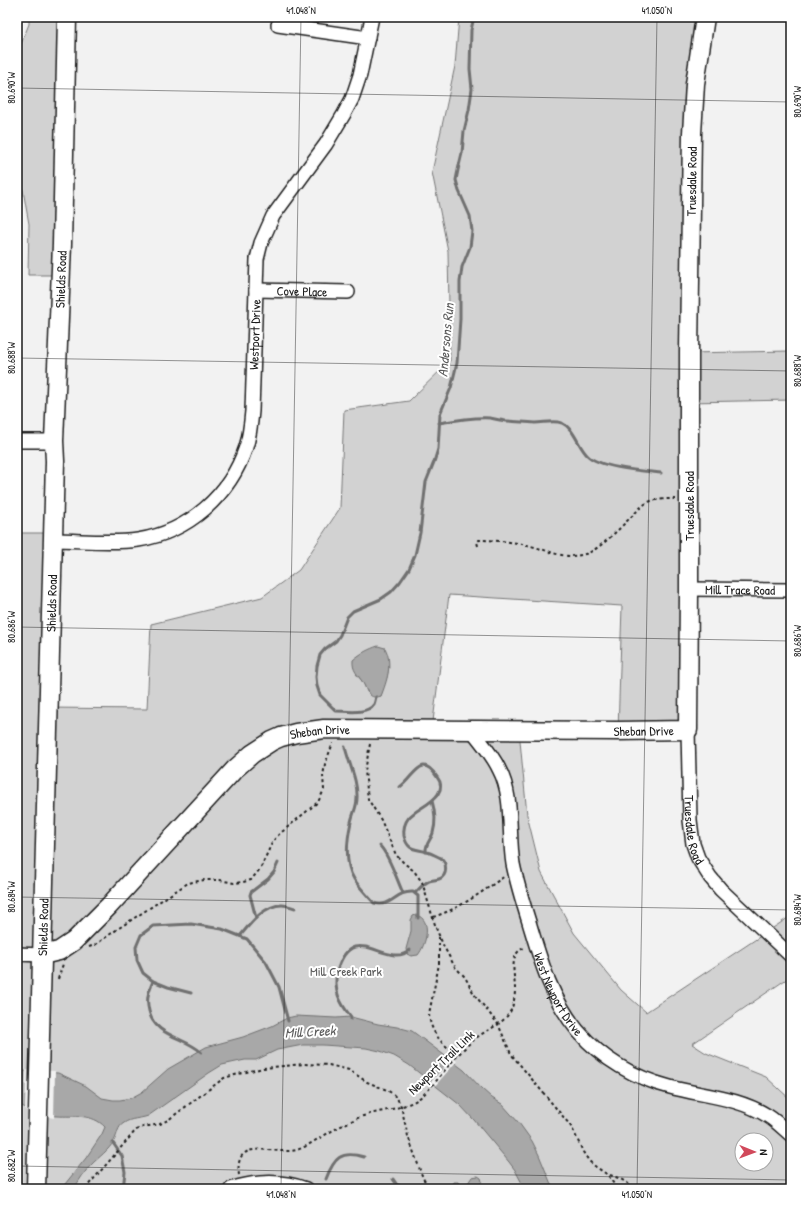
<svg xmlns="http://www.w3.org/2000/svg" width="808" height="1206" viewBox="0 0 808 1206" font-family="'Patrick Hand',sans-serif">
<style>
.green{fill:#d2d2d2;stroke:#777;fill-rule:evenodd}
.water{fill:#a8a8a8;stroke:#707070}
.pier{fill:#f2f2f2}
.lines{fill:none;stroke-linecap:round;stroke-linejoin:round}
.stream{stroke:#707070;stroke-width:3}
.street-casing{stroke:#1c1c1c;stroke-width:16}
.secondary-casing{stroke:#1c1c1c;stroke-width:21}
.path{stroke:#1c1c1c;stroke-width:2;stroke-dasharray:3 3;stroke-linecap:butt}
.street{stroke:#fff;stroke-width:13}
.secondary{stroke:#fff;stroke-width:18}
.ticks{fill:none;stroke:#1c1c1c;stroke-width:1;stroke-opacity:0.45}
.labels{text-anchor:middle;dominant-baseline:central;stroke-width:4;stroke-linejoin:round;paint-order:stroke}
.street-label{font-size:13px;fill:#1c1c1c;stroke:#fff}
.park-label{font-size:13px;fill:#5c5c5c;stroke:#fff}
.water-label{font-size:14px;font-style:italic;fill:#5b5b5b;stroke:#fff}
.neatline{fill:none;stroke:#1c1c1c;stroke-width:1.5}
.ticks-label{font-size:10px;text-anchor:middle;fill:#1c1c1c}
</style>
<rect width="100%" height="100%" fill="#f2f2f2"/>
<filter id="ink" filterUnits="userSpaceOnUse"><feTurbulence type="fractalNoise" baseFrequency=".025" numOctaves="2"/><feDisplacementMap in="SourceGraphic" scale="8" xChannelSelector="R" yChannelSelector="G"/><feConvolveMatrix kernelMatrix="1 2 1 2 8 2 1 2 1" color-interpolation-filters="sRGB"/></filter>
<g filter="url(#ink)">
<g class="green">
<path d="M29 17H67L61 275H28L29 224 23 190 17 176V54L29 24Z"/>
<path d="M459 17H705L689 353 791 351V400L689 402 688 730 618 731 622 606 449 595 432 729 519 730 527 815 541 872 574 933 621 990 646 1012 791 916V976L692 1044 706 1053 766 1077 791 1100V1189H17V533H53L48 708 147 709 151 624 262 597 299 570 340 508 344 410 409 401 450 361 448 251 432 172 455 66ZM389 666 387 677 381 696 367 692 363 682 356 674ZM742 1140H766V1164H742Z"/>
</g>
<g class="water">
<path d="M378 646 385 648C393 663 387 681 381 696 369 700 368 692 363 683 358 674 352 671 353 660 361 653 369 649 378 646Z"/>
<path d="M416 915C433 919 426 945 418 955L411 956 407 954 406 949 411 931V920L413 916Z"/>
<path d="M296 1016 336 1018 351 1017 378 1024 397 1027 412 1031 464 1070 482 1089 492 1098 502 1104 519 1123 532 1141 539 1155 553 1189H525L515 1170 509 1162 474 1120 460 1105 409 1065 394 1056 380 1051 366 1048 323 1045H303L277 1050 256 1060H245L222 1065 209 1073 148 1116C140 1119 131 1118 124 1123 117 1127 118 1134 114 1141 108 1151 100 1156 92 1164 85 1171 79 1180 74 1189H61L86 1158 102 1134 105 1127C92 1113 74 1117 57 1116 51 1116 45 1114 38 1113L40 1072 58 1073 86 1086 102 1098 113 1100H120L131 1098 142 1092 168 1069 206 1047 243 1037 272 1026 287 1018Z"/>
<path d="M17 1068 23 1071 39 1072 26 1108 17 1104Z"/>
<path d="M478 1176 481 1178C484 1184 477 1184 475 1189H451L454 1182H458L462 1186C467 1186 469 1181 472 1177Z"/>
</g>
<g class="pier">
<path d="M452 1058 457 1061 434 1087 430 1083Z"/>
<path d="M26 1070 55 1071 54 1118 38 1115 25 1110Z"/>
</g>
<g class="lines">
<g class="stream">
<path d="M439 423C456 420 473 417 490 418 496 419 502 421 508 421 517 422 526 422 535 423 544 423 554 420 562 423 575 429 578 447 588 456 601 468 643 471 661 473"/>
<path d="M376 697C375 700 375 702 374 704 367 715 347 711 336 711L320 695 317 686 316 677 317 666 320 655 325 649 336 641 340 635 347 617 353 611 381 599 391 592 400 582 409 569 415 555 420 533 426 482 434 462 438 449 440 414 451 388 457 363 460 319V282L462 267 470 247 472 231 470 216 459 191 456 180 458 170 462 153 464 131 469 110 472 89 470 69 471 30 474 17"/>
<path d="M345 747C349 764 358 781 357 798 357 807 353 813 351 822 347 840 344 863 354 879 358 886 369 897 374 903 392 908 395 891 413 892L418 896V918"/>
<path d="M400 787C415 776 421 752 437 777 441 782 442 788 438 794 428 810 401 810 404 836 405 840 406 844 410 847 414 850 421 850 427 852 432 853 436 856 441 858 447 863 448 876 439 879 436 880 432 880 429 881 424 883 419 889 415 893"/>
<path d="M380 846C389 855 397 880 403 893"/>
<path d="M426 852C425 844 431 840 433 833 436 823 435 811 432 801"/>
<path d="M256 918 250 895 251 892 268 879 274 872 278 863"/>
<path d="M240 936C250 924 264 905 282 905 287 905 291 907 295 908"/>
<path d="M153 981C148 993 146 999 149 1011 154 1036 185 1037 201 1052"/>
<path d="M191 993 168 987 153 981 143 973 137 960 136 947 141 935 153 926 191 924 222 929 247 939 266 962 279 987 288 1021"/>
<path d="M351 1019V1017C340 1003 333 990 337 972 352 917 387 971 410 950"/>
<path d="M113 1143 122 1156 125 1172 123 1189"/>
<path d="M326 1179C334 1158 341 1150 364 1157"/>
<path d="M393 1179 397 1185 409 1189"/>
<path d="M430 1189 436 1187"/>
</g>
<g class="street-casing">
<g id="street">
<path d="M278 25 368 38"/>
<path id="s1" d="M256 290 348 292"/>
<path d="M17 441H54"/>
<path id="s2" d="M53 540C81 540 110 544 138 540 189 532 230 495 246 447 250 435 251 423 252 411L257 259 261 243 273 216 326 144 344 114 352 99 360 75 372 17"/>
<path id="s3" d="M689 589 791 590"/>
<path id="s4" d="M471 729C481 742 492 754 499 769 514 797 508 833 513 864 517 883 523 903 529 922 541 962 551 998 578 1031 602 1059 635 1078 670 1087 703 1096 738 1097 768 1116 776 1121 784 1129 791 1135"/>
<path id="s5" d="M688 730 690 820 693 844 698 858 710 877 721 890 791 956"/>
<path d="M17 954 42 955"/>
<path d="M231 1189C256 1181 282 1180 306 1189"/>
</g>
</g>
<g class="secondary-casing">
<g id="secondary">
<path id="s6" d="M42 955 59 951 74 941 109 906 235 769 252 754 272 741 281 737 296 733 324 729 618 731 688 730 689 589V353L692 133 695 84 705 17"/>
<path id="s7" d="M36 1189 55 461 54 441 62 244 67 17"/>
</g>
</g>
<g class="path">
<path d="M478 546 477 542 479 540C495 540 516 542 531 546 551 551 563 560 585 554 598 551 620 528 630 518 637 512 642 504 651 501 659 499 668 499 676 499"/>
<path d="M370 744 365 771 368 799 381 820 396 855 404 863 414 871 422 882 436 928 444 947 455 967 465 977 474 994 498 1024 511 1054 570 1125 575 1134 583 1152 589 1161 596 1167 608 1175 617 1189"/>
<path d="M433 917C459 909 482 892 505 876"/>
<path d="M439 937V964L429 1014C430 1032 443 1046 458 1055"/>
<path d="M89 947 95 945 119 928 188 883 204 880H220L234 883 243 882 251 880 260 869 272 843 277 836 318 802 324 790 323 776 325 764 333 743"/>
<path d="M58 979 63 964"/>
<path d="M239 1175C238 1168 238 1157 245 1153 255 1145 282 1154 296 1150 305 1148 312 1142 320 1138 333 1130 346 1123 360 1117 377 1111 396 1110 413 1102 423 1097 430 1088 437 1080 449 1065 461 1050 476 1038 488 1029 504 1024 511 1010 514 1003 515 996 515 989 515 976 508 954 524 948"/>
<path d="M610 1175C618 1178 628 1181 633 1189"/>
<path d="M85 1189 118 1151 136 1130 143 1127 160 1124 168 1120 224 1078 242 1073 263 1068 304 1064 329 1065 349 1070 367 1082 387 1090 393 1094 398 1100 401 1106 408 1136 421 1173 424 1180 431 1189"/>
</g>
<use href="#street" class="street"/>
<use href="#secondary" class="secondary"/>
</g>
</g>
<path class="ticks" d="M17 88 791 102M17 358 791 371M17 627 791 641M17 897 791 910M17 1166 791 1180M281 1189 301 17M637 1189 657 17"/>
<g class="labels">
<g class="street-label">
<text stroke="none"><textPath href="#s6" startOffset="1284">Truesdale Road</textPath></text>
<text stroke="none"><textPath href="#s7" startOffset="910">Shields Road</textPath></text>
<text stroke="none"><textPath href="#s1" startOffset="46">Cove Place</textPath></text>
<text stroke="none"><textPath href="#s2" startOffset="348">Westport Drive</textPath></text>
<text transform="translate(689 506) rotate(-90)">Truesdale Road</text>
<text stroke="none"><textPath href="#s3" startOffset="51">Mill Trace Road</textPath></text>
<text stroke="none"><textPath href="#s7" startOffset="586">Shields Road</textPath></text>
<text stroke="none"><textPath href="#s6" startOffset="691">Sheban Drive</textPath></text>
<text stroke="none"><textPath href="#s6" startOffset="367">Sheban Drive</textPath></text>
<text stroke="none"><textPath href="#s5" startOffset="100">Truesdale Road</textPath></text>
<text stroke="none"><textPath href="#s7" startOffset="262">Shields Road</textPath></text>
<text stroke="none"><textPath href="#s4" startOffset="284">West Newport Drive</textPath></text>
<text transform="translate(441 1062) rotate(-44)">Newport Trail Link</text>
</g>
<g class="park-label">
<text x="346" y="971">Mill Creek Park</text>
</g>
<g class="water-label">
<text transform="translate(445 340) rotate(-85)">Andersons Run</text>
<text transform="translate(310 1031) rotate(-3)">Mill Creek</text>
</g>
</g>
<rect width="808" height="1206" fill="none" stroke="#fff" stroke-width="44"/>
<g transform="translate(754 1152) rotate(91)"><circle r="19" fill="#ffffff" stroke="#a4a4a4"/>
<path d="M0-3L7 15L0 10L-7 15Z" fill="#d1495b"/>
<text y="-6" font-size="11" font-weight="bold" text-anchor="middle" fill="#1c1c1c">N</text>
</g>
<rect x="22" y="22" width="764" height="1162" class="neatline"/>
<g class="ticks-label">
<text x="301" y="14">41.048°N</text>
<text x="657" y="14">41.050°N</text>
<text transform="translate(11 88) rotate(-90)" y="4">80.690°W</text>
<text transform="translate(797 102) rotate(-90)" y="4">80.690°W</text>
<text transform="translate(11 358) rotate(-90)" y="4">80.688°W</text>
<text transform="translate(797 371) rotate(-90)" y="4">80.688°W</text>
<text transform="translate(11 627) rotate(-90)" y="4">80.686°W</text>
<text transform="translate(797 641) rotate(-90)" y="4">80.686°W</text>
<text transform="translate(11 897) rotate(-90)" y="4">80.684°W</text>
<text transform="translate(797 910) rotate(-90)" y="4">80.684°W</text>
<text transform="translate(11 1166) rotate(-90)" y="4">80.682°W</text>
<text x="281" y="1198">41.048°N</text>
<text x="637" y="1198">41.050°N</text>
</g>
</svg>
